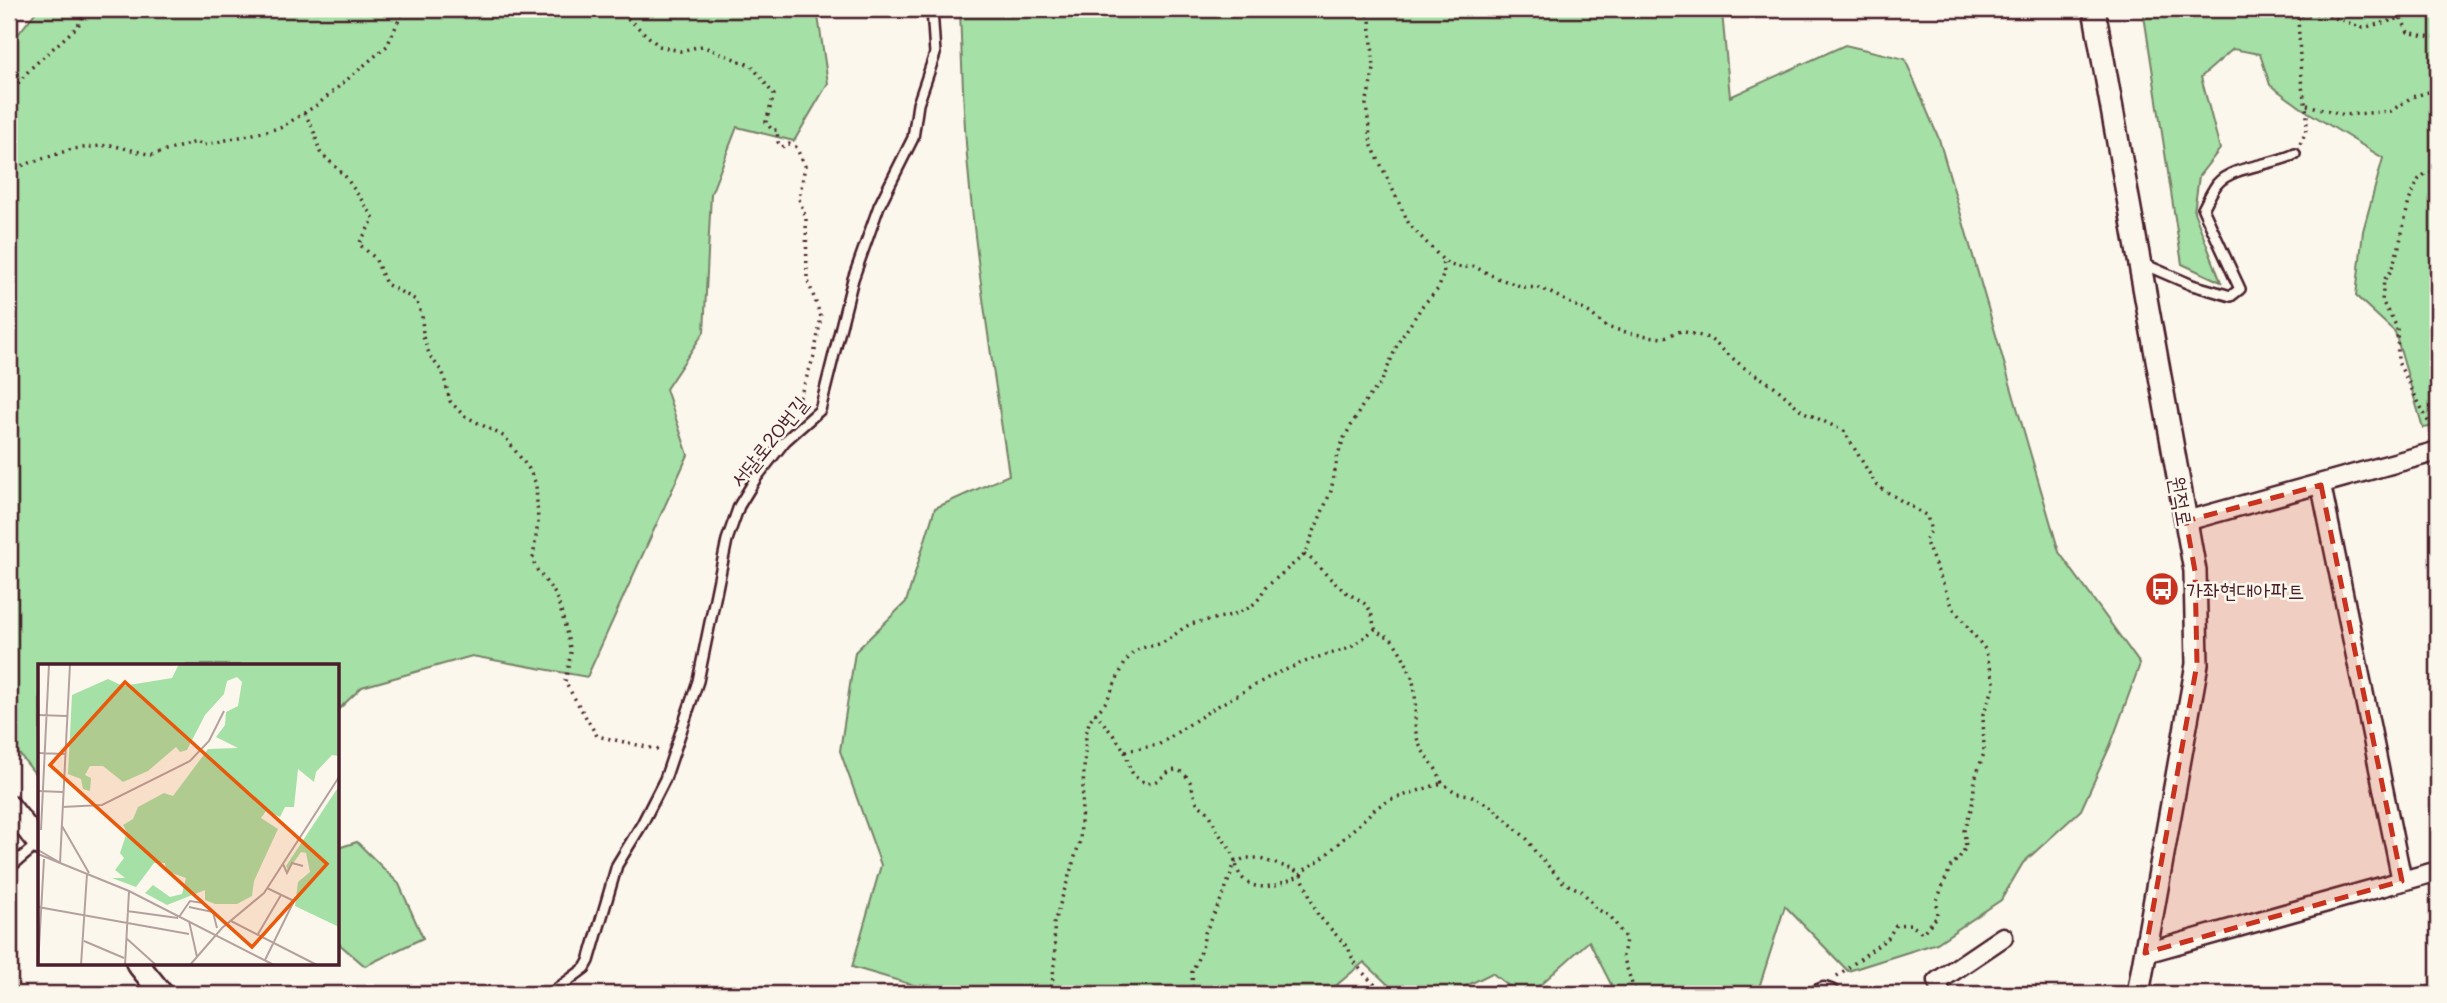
<svg xmlns="http://www.w3.org/2000/svg" width="2447" height="1003" viewBox="0 0 2447 1003" font-family="Mali,'Poor Story',sans-serif">
<style>
.green{fill:#a5e0a6;stroke:#788068;stroke-width:2}
.lines{fill:none;stroke-linecap:round;stroke-linejoin:round}
.service-casing{stroke:#4a1f2b;stroke-width:14}
.minor-casing{stroke:#4a1f2b;stroke-width:23}
.tertiary-casing{stroke:#4a1f2b;stroke-width:26}
.path{stroke:#4a1f2b;stroke-width:3.5;stroke-dasharray:2 5;stroke-linecap:butt}
.service{stroke:#fbf7ec;stroke-width:9}
.minor{stroke:#fbf7ec;stroke-width:18}
.tertiary{stroke:#fbf7ec;stroke-width:21}
.marked{fill:#c8321e;fill-opacity:0.2;stroke:#c8321e;stroke-width:5;stroke-dasharray:14 9;stroke-linejoin:round}
.labels{text-anchor:middle;dominant-baseline:central;stroke-width:5;stroke-linejoin:round;paint-order:stroke}
.street-label{font-size:21px;fill:#4a1f2b;stroke:#fbf7ec}
.poi-label{font-size:21px;fill:#4a1f2b;stroke:#fbf7ec;text-anchor:start}
.inset-road{fill:none;stroke:#b4a19f;stroke-width:2}
.view{fill:#e8590c;fill-opacity:0.15;stroke:#e8590c;stroke-width:3.5}
.inset-edge{fill:none;stroke:#4a1f2b;stroke-width:3.5}
</style>
<rect width="100%" height="100%" fill="#fbf7ec"/>
<filter id="ink" filterUnits="userSpaceOnUse"><feTurbulence type="fractalNoise" baseFrequency=".0143" numOctaves="2"/><feDisplacementMap in="SourceGraphic" scale="14" xChannelSelector="R" yChannelSelector="G"/><feConvolveMatrix kernelMatrix="1 2 1 2 8 2 1 2 1" color-interpolation-filters="sRGB"/></filter>
<g filter="url(#ink)">
<g class="green">
<path d="M38 9H817L828 83 794 141 737 127 711 194 704 332 666 389 688 455 587 677 472 656 362 687 338 710V665H40V780L9 741V43L12 42Z"/>
<path d="M960 9H1731L1722 12 1730 97 1845 45 1905 59 1939 139 2059 552 2140 664 2110 746 2081 810 2023 863 2001 900 1937 943 1848 971 1785 906 1757 994H1616L1589 941 1530 994H1519L1492 973 1450 994H1398L1364 962 1326 994H922L917 986 852 967 881 865 840 751 855 652 906 602 935 508 1009 475C994 373 977 271 968 168 963 115 962 62 960 9Z"/>
<path d="M2143 9H2438V426L2423 428 2395 332 2356 296 2363 231 2383 158 2303 109 2270 85 2260 54 2233 49 2201 77 2220 149 2199 176 2194 212 2221 282 2182 264Z"/>
<path d="M357 842 399 884 423 938 365 966 338 943V848Z"/>
</g>
<g class="lines">
<g class="service-casing">
<g id="service">
<path d="M2141 263 2192 285 2231 296 2240 289 2203 209C2207 201 2212 191 2217 184 2232 166 2271 166 2295 154"/>
<path d="M9 868 39 843"/>
<path d="M550 994 585 968 589 961 617 865 642 824 665 779 698 681 727 540 739 506 756 478 785 441 820 410 853 279 879 206 913 138 918 104 935 54 932 9"/>
</g>
</g>
<g class="minor-casing">
<g id="minor">
<path d="M2321 485 2402 881"/>
<path d="M2186 521 2438 451"/>
<path d="M2145 953 2438 871"/>
<path d="M1819 994 1824 992 1830 994"/>
<path d="M1941 994 1938 981 2003 937"/>
</g>
</g>
<g class="tertiary-casing">
<g id="tertiary">
<path d="M2094 9 2195 571 2197 664 2138 994"/>
<path d="M9 806 40 845"/>
<path d="M137 963 162 994"/>
</g>
</g>
<g class="path">
<path d="M617 9 659 46 680 51 702 46 752 66 774 95 766 122 772 130H777L778 142 782 147 789 144 796 147 805 166 799 199 806 218 807 278 821 317 814 356 797 405 804 407"/>
<path d="M1363 9 1370 19 1374 69 1366 104 1371 144 1409 224 1442 259 1450 265 1463 268 1473 266 1497 278 1523 287 1541 288 1590 313 1606 327 1634 334 1662 338 1681 331 1709 338 1743 367 1774 386 1802 411 1844 431 1877 486 1927 516 1931 531 1925 540 1953 608 1985 649 1995 685 1983 714 1984 753 1975 779 1972 806 1964 831 1966 847 1959 858 1951 866 1937 900V917L1922 933 1910 924 1896 925 1888 938 1833 979"/>
<path d="M2292 9 2298 16"/>
<path d="M2401 18 2408 32 2424 36 2438 37"/>
<path d="M9 94 31 68 78 26 83 15 98 9"/>
<path d="M2307 105 2345 115 2391 111 2412 97 2432 91 2438 85"/>
<path d="M304 113 313 128 320 152 345 176 374 218 359 244 375 258 386 284 416 300 422 316 423 337 430 356 443 373 450 401 463 415 505 437 529 469 536 484 538 522 533 559 535 567 556 595 563 618 571 652 565 682 597 736 660 750"/>
<path d="M2300 144C2314 121 2303 102 2301 78 2300 58 2299 37 2298 16L2321 13 2363 28 2401 18V9"/>
<path d="M9 170 72 149 111 145 152 155 196 142 204 145 280 128 317 105 387 46 404 9"/>
<path d="M2438 170 2425 174 2419 179 2409 201 2399 246 2391 271 2384 280 2382 301 2397 327 2398 362 2428 421 2438 430"/>
<path d="M1304 555 1309 557C1320 568 1330 579 1342 589 1350 597 1362 598 1369 609 1377 623 1368 632 1390 637 1401 651 1410 668 1414 686 1418 705 1411 727 1420 746 1427 760 1437 766 1442 783L1457 793 1470 795 1492 807 1527 839 1536 853 1564 883 1582 891 1597 909 1611 917 1626 939 1623 956 1633 987 1639 994"/>
<path d="M1095 713C1103 723 1120 742 1125 752 1130 763 1128 776 1144 782 1162 788 1169 758 1186 776 1193 783 1192 792 1196 800 1198 807 1207 809 1210 815 1213 820 1214 826 1217 830 1221 838 1228 844 1232 852 1235 859 1236 866 1239 873 1252 897 1282 884 1301 875L1303 871 1324 857 1377 807 1390 800 1442 783"/>
<path d="M1125 751 1158 745 1214 708 1273 675 1312 659 1350 648 1375 629"/>
<path d="M1051 994 1055 957 1054 923 1080 841 1086 734C1091 712 1093 719 1105 703 1113 691 1123 660 1134 652 1142 646 1150 647 1159 644 1171 640 1179 629 1191 624 1218 616 1253 618 1265 588L1304 555 1331 491 1338 454 1344 438 1364 403 1382 381 1398 343 1423 305 1439 288 1444 272 1442 261"/>
<path d="M1193 994 1192 972 1202 949 1205 933 1224 893 1235 862 1246 858H1257L1293 869 1301 875 1318 915 1349 949C1353 967 1372 980 1383 994"/>
</g>
<use href="#service" class="service"/>
<use href="#minor" class="minor"/>
<use href="#tertiary" class="tertiary"/>
</g>
</g>
<path class="marked" d="M2321 485 2402 881 2145 953 2197 664 2195 571 2186 521Z"/>
<defs>
<g id="bus-disc" transform="scale(1.75)"><circle r="9.5" fill="#c8321e" stroke="#fbf7ec"/><path d="M-5-6H5V4H4V6H2V4H-2V6H-4V4H-5ZM-3.5-4V0h7V-4ZM-3.5 1.2v1.5H-2V1.2ZM2 1.2v1.5H3.5V1.2Z" fill="#fff"/></g>
</defs>
<g fill-rule="evenodd">
<use href="#bus-disc" x="2162" y="589"/>
</g>
<g class="labels">
<g class="street-label">
<text transform="translate(768 441) rotate(-51)">서달로20번길</text>
<text transform="translate(2182 501) rotate(80)">원적로</text>
</g>
<g class="poi-label">
<text x="2186" y="589">가좌현대아파트</text>
</g>
</g>
<g transform="translate(38 664)">
<rect width="301" height="301" fill="#fbf7ec"/>
<path d="M141 0H301V92L294 91 278 108 276 118 260 105 256 143H247L242 153 228 147 223 154 240 165 216 217 214 232 199 240H177L167 236V226L129 241 107 229 115 221 132 233 144 230 148 214 128 207 127 199H116L98 223 74 214H87L77 206 86 194 82 189 89 168 85 161 95 155 100 143 126 129 135 132 170 85 200 84 178 73 187 61 188 48 200 42 204 18 199 13 189 17 186 30 167 51 149 86 142 88 138 83 110 107 85 118 65 102H52L47 111 53 114 52 127 45 125 43 115 30 110 34 31 70 15 85 22 134 14ZM301 122V263L257 242 260 218 272 208 268 189 263 188 250 207 248 202Z" fill="#a5e0a6"/>
<path class="inset-road" d="M0 51 29 52M0 89 27 90M0 127 25 128M24 143 64 141 152 97 171 77 186 47M24 162 51 209M3 166 11 0M0 186 21 198M0 190 91 227 236 301M22 199 32 0M245 200 249 209 254 199 265 202M0 243 151 270M151 243 175 248 179 264M89 247 140 254M141 253 152 237 165 239M151 257 159 293M193 257 279 301M220 270 243 231M88 274 118 301M46 277 86 294M227 296 256 237 229 224M0 301 6 195M43 301 49 210M87 301 91 227M152 301 184 264 226 229 301 113"/>
<path class="view" d="M87 18 289 200 214 283 12 101Z"/>
<rect width="301" height="301" class="inset-edge"/>
</g>
<rect width="2447" height="1003" fill="none" stroke="#fbf7ec" stroke-width="35"/>
<rect x="18" y="18" width="2412" height="968" fill="none" stroke="#4a1f2b" stroke-width="2.5" filter="url(#ink)"/>
</svg>
